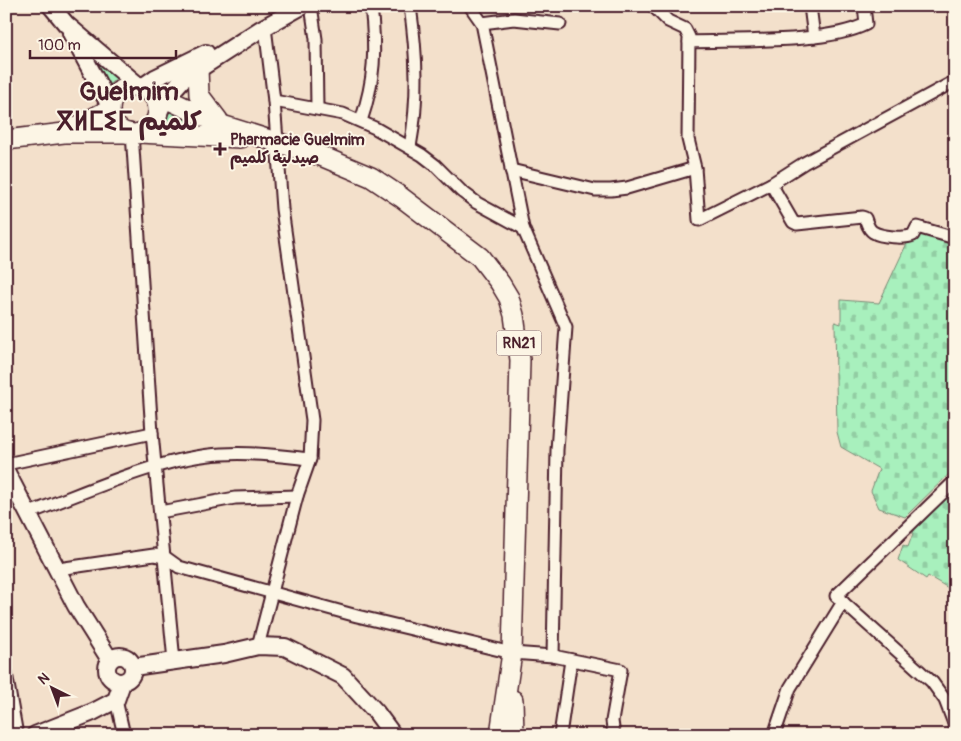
<svg xmlns="http://www.w3.org/2000/svg" width="961" height="741" viewBox="0 0 961 741" font-family="Pangolin,'Playpen Sans Arabic','Noto Sans Tifinagh',sans-serif">
<style>
.cemetery{fill:url(#cemetery-stones);stroke:#798874}
.green{fill:#a8f0bd;stroke:#798874}
.lines{fill:none;stroke-linecap:round;stroke-linejoin:round}
.street-casing{stroke:#4a1f2b;stroke-width:15}
.secondary-casing{stroke:#4a1f2b;stroke-width:20}
.primary-casing{stroke:#4a1f2b;stroke-width:22}
.street{stroke:#fcf5e5;stroke-width:11}
.secondary{stroke:#fcf5e5;stroke-width:16}
.primary{stroke:#fcf5e5;stroke-width:19}
.poi-dot{fill:#4a1f2b;stroke:#fcf5e5;stroke-width:2}
.labels{text-anchor:middle;dominant-baseline:central;stroke-width:4;stroke-linejoin:round;paint-order:stroke}
.shield{fill:#fcf5e5;stroke:#7f5f63;stroke-width:1}
.shield-label{font-size:15px;font-weight:bold;fill:#4a1f2b}
.poi-label{font-size:16px;font-weight:bold;fill:#4a1f2b;stroke:#fcf5e5;text-anchor:start}
.town-label{font-size:26px;font-weight:bold;fill:#4a1f2b;stroke:#fcf5e5}
</style>
<defs>
<pattern id="cemetery-stones" width="16" height="16" patternUnits="userSpaceOnUse" patternTransform="scale(1.25)"><rect width="16" height="16" fill="#a8f0bd"/><path d="M2 7V4a2 2 0 0 1 4 0v3zM10 15v-3a2 2 0 0 1 4 0v3z" fill="#92cda3"/></pattern>
</defs>
<rect width="100%" height="100%" fill="#f3e0cb"/>
<filter id="ink" filterUnits="userSpaceOnUse"><feTurbulence type="fractalNoise" baseFrequency=".02" numOctaves="2"/><feDisplacementMap in="SourceGraphic" scale="10" xChannelSelector="R" yChannelSelector="G"/><feConvolveMatrix kernelMatrix="1 2 1 2 8 2 1 2 1" color-interpolation-filters="sRGB"/></filter>
<g filter="url(#ink)">
<g class="cemetery">
<path d="M915 226 955 242V468L905 517 879 508 871 491 879 469 841 447 837 432 835 322 841 324V300L879 303Z"/>
<path d="M955 482V592L928 576 926 579 898 560 903 545 908 547 919 517Z"/>
</g>
<g class="green">
<path d="M83 47 118 77 104 89Z"/>
<path d="M166 104 226 129 155 124Z"/>
</g>
<g class="lines">
<g class="street-casing">
<g id="street">
<path d="M311 6 316 39 317 108"/>
<path d="M470 6 482 23 523 228 566 327 557 450 553 656"/>
<path d="M653 6 668 21 685 29 689 37 688 139 695 168 699 220 771 184 804 163 955 81"/>
<path d="M810 6 814 37"/>
<path d="M482 23 514 19 560 24"/>
<path d="M689 42C735 40 827 44 866 24L864 6"/>
<path d="M274 101 343 114 375 128 422 155 435 165 461 191 477 203 523 228"/>
<path d="M361 121C375 79 376 50 371 6"/>
<path d="M132 133 152 433 174 661"/>
<path d="M410 147C419 98 417 56 410 6"/>
<path d="M511 170 595 190H611L627 188 695 168"/>
<path d="M771 184 793 222 797 224 862 217 865 218C867 223 868 229 873 232 881 237 905 239 913 235L917 227 955 238"/>
<path d="M6 464 152 433"/>
<path d="M955 481 836 596 932 682 945 700 955 726"/>
<path d="M6 499 19 496"/>
<path d="M160 512 235 498 297 496"/>
<path d="M29 513C87 492 160 457 222 454 251 452 281 456 310 459"/>
<path d="M58 569 154 555 165 557 179 567 357 616 512 653 553 656 621 670 612 721 614 735"/>
<path d="M258 646 297 496 310 459 312 420 282 209 274 101 265 27"/>
<path d="M6 673 17 735"/>
<path d="M116 700 124 735"/>
<path d="M560 735 571 660"/>
<path d="M774 735 790 688 843 602"/>
</g>
</g>
<g class="secondary-casing">
<g id="secondary">
<path d="M51 6 66 24 139 86"/>
<path d="M71 33 110 106"/>
<path d="M142 87 155 78 206 53"/>
<path d="M157 116 166 98 182 80 261 29 302 6"/>
<path d="M6 471 76 606 110 660"/>
<circle cx="120" cy="669" r="13"/>
<path d="M133 667 224 654 258 646 285 647 343 676 376 712 393 735"/>
<path d="M35 735 93 712 116 700 122 683"/>
</g>
</g>
<g class="primary-casing">
<g id="primary">
<path d="M198 68 199 95 218 120"/>
<circle cx="134" cy="110" r="24"/>
<path d="M148 90 222 125 321 156 371 177 401 197 480 257 500 283 509 298 514 315 520 360 518 438 512 653 500 734"/>
<path d="M67 132 110 109"/>
<path d="M139 133 240 138"/>
<path d="M6 140 64 133H129"/>
<path d="M513 700 514 735"/>
</g>
</g>
<use href="#street" class="street"/>
<use href="#secondary" class="secondary"/>
<use href="#primary" class="primary"/>
</g>
</g>
<path class="poi-dot" d="M217.5 141.5h5v5h5v5h-5v5h-5v-5h-5v-5h5z"/>
<g class="labels">
<rect class="shield" x="496.5" y="330.5" width="45" height="25" rx="4"/>
<g class="shield-label">
<text x="519" y="343">RN21</text>
</g>
<g class="poi-label">
<text x="230" y="140">Pharmacie Guelmim<tspan x="230" dy="18">صيدلية كلميم</tspan></text>
</g>
<g class="town-label">
<text x="129" y="92">Guelmim<tspan x="129" dy="30">ⴳⵍⵎⵉⵎ كلميم</tspan></text>
</g>
</g>
<rect width="961" height="741" fill="none" stroke="#fcf5e5" stroke-width="25"/>
<rect x="12" y="12" width="936" height="716" fill="none" stroke="#4a1f2b" stroke-width="2" filter="url(#ink)"/>
<g transform="translate(52 688) rotate(318)" stroke="#fcf5e5" stroke-width="4" paint-order="stroke">
<path d="M0-4L9 19L0 12L-9 19Z" fill="#4a1f2b"/>
<text y="-8" font-size="14" font-weight="bold" text-anchor="middle" fill="#4a1f2b">N</text>
</g>
<path d="M30 50v8h146v-8" fill="none" stroke="#4a1f2b" stroke-width="2.5"/>
<text x="38" y="50" font-size="15" fill="#4a1f2b" stroke="#fcf5e5" stroke-width="4" paint-order="stroke">100 m</text>
</svg>
